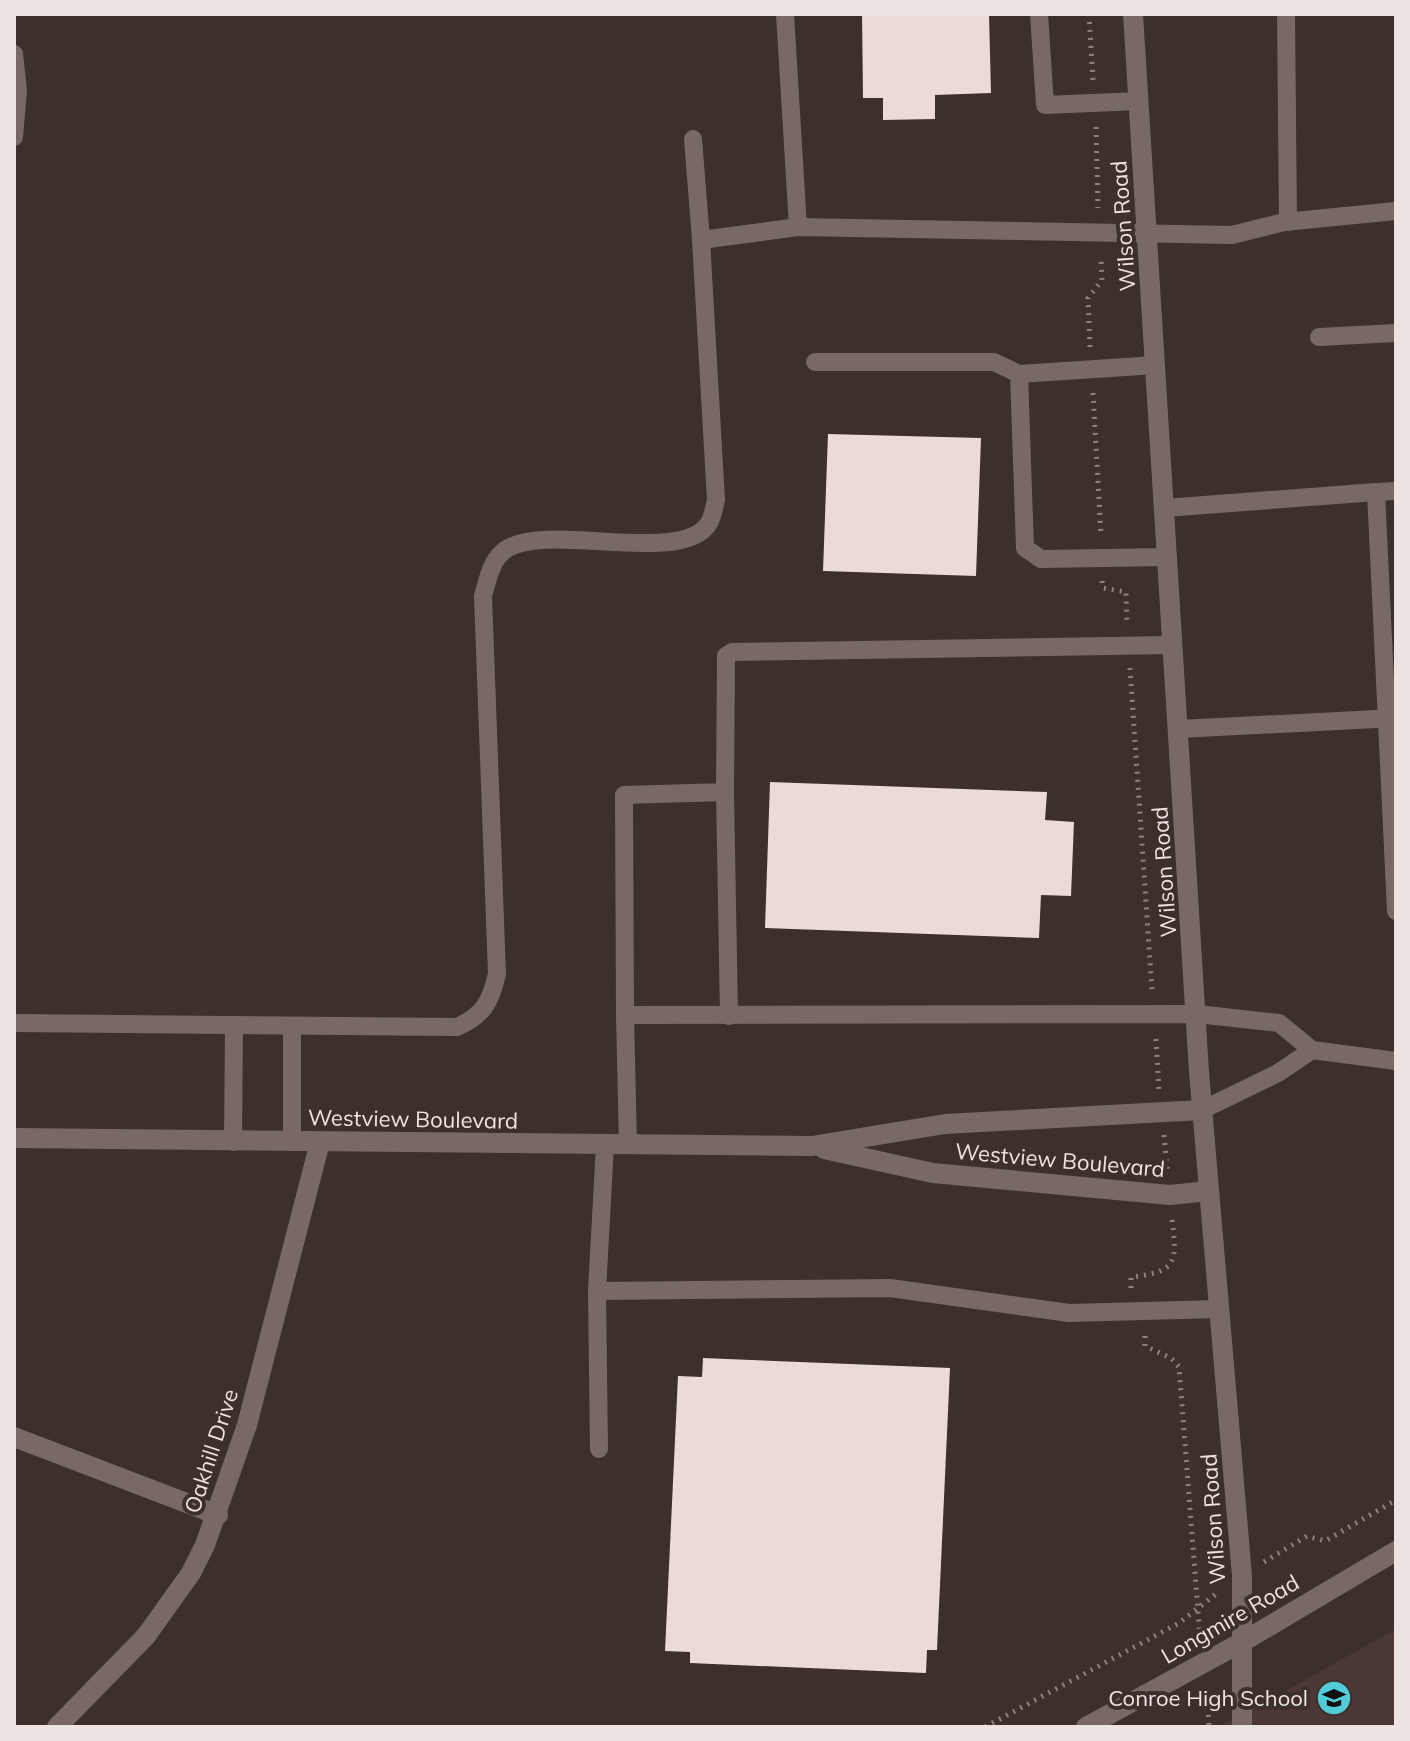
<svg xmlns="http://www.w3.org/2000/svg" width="1410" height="1741" viewBox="0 0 1410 1741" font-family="Mulish,sans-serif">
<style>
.built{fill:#4b3834}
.building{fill:#ebdad6}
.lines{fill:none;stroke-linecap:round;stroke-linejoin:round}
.path{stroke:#8d827f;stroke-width:5;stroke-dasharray:2 6;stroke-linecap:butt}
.lane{stroke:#786965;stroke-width:18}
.street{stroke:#786965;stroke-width:20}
.secondary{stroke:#786965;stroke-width:20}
.labels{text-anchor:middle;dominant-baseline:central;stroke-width:8;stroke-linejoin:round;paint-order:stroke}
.street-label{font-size:22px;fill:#ede4e2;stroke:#3c2f2c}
.poi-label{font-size:22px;fill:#ede4e2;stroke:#3c2f2c;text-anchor:end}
</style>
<rect width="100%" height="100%" fill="#3c2f2c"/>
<path class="built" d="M1396 1629V1727H1220L1326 1668Z"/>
<g class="building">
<path d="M862 14H989L991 93 935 95V119L883 120V98H863Z"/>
<path d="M828 434 981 438 976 576 823 571Z"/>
<path d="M770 782 1047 792 1045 820 1074 822 1071 896 1041 895 1039 938 765 928Z"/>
<path d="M703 1358 950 1368 937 1650H927L926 1673 690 1663V1652L665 1651 678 1376 702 1377Z"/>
</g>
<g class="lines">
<g class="path">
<path d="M1089 14 1093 81"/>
<path d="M1096 127 1098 208"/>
<path d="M1090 347 1088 298 1102 280 1101 258"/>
<path d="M1093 393 1101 535"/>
<path d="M1102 581 1103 588 1126 592 1127 623"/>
<path d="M1130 668 1152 990"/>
<path d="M1156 1039 1159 1089"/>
<path d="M1164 1135 1167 1169"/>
<path d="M1131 1288V1277C1178 1272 1177 1262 1172 1219"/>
<path d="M1145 1336V1346L1171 1358 1179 1367 1200 1637"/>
<path d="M1264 1562 1307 1536 1325 1541 1396 1500"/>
<path d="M1207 1691 1209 1727"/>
<path d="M985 1727 1179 1623 1216 1594"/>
</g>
<g class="lane">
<path d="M785 14 798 227"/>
<path d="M1039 14 1045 105 1139 101"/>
<path d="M1286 14 1288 222"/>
<path d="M14 54 18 91 14 137"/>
<path d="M693 139 701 240"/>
<path d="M1319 337 1396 333"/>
<path d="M815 362H994L1019 374"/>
<path d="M1156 365 1019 374 1025 548 1041 559 1168 557"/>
<path d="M1396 491 1376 492 1396 911"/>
<path d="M1165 508 1376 492"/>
<path d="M1173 645 732 652 726 656 725 792 624 795 625 1015 1197 1014 1279 1023 1312 1050 1396 1061"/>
<path d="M1179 729 1396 718"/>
<path d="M725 792 729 1016"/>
<path d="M625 1015 628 1145"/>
<path d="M14 1023 457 1027C483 1016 491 1001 497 974L483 596C488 579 491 558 508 548 553 523 683 566 709 523 713 517 714 507 716 500L701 240 798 227 1232 235 1284 222 1396 211"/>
<path d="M1202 1110 1278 1073 1312 1050"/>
<path d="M233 1142 234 1027"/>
<path d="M292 1142V1027"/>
<path d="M597 1291 890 1288 1069 1313 1219 1309"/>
<path d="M599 1449 597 1291 605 1145"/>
</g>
<g class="street">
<path d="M14 1437 218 1515"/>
<path d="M57 1727 146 1636 191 1573 205 1545 247 1425 320 1142"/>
</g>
<g class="secondary">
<path d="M1133 14 1199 1072 1242 1576V1727"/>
<path d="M14 1138 812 1146 945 1124 1202 1110"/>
<path d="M824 1149 933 1173 1170 1195 1209 1191"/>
<path d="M1086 1727 1244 1641 1396 1551"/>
</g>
</g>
<defs>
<g id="school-disc" transform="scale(1.8)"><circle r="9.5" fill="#52cbd9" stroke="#3c2f2c"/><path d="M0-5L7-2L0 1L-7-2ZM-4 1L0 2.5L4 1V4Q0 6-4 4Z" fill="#111"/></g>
</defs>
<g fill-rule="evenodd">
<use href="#school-disc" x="1334" y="1698"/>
</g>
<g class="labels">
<g class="street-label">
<text transform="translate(1123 226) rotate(-94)">Wilson Road</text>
<text transform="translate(1164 872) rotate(-94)">Wilson Road</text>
<text transform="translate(413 1119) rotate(1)">Westview Boulevard</text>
<text transform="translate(1060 1160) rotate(5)">Westview Boulevard</text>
<text transform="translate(211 1451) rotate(-72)">Oakhill Drive</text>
<text transform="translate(1213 1519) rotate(-94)">Wilson Road</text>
<text transform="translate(1230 1619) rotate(-30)">Longmire Road</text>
</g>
<g class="poi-label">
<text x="1308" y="1698">Conroe High School</text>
</g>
</g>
<rect width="1410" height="1741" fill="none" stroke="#ede4e2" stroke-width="32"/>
</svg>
